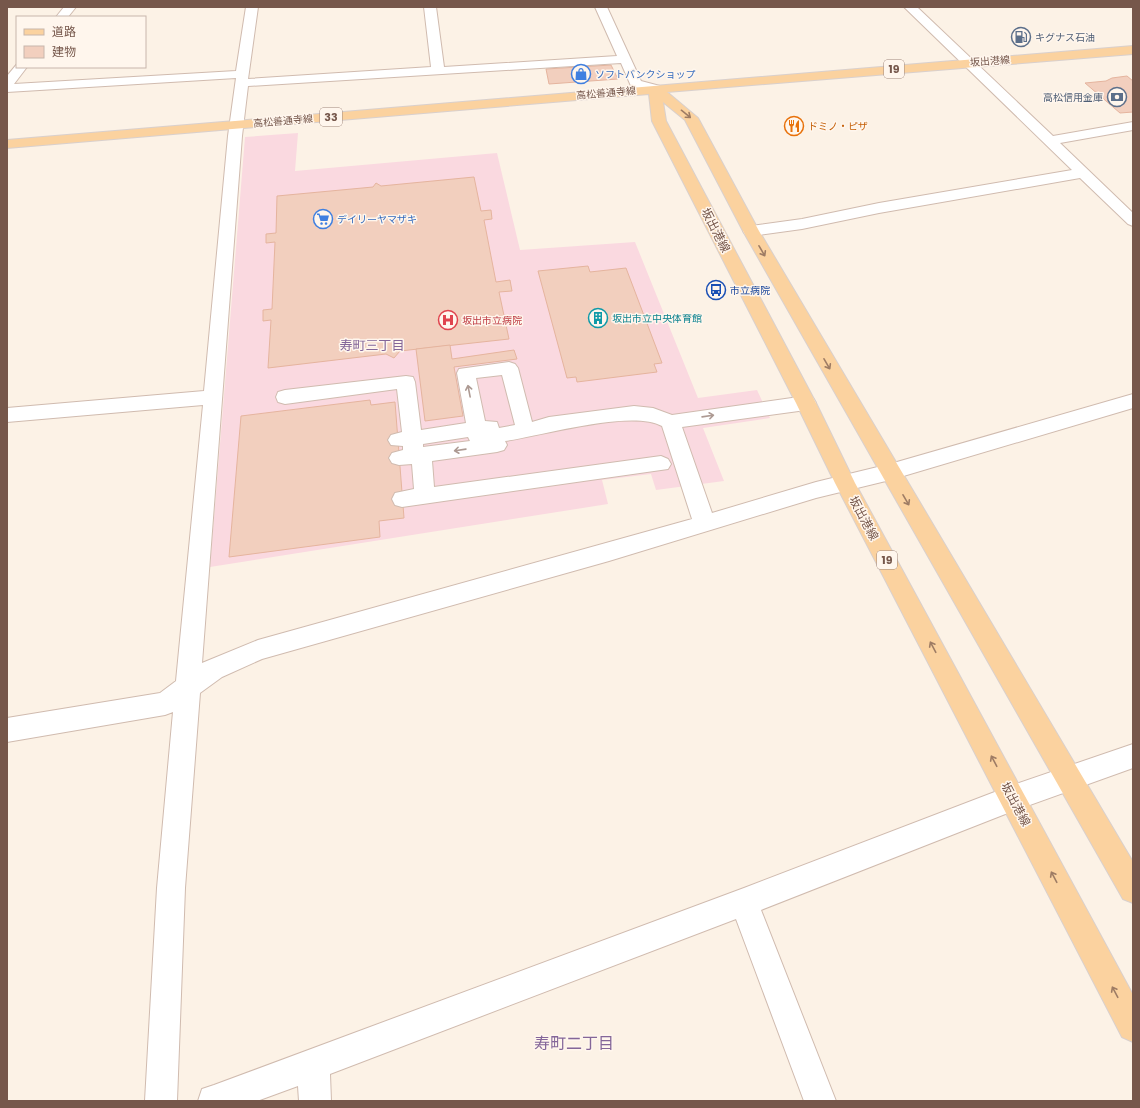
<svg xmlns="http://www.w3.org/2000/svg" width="1140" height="1108" viewBox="0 0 1140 1108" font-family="Poppins,'Noto Sans JP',sans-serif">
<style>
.medical{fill:#fad9e0}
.building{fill:#f2cfbe;stroke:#e5b49e}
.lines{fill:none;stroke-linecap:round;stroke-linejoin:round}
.minor-casing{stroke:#d0bbaf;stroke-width:2}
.major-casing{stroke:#d9d0cd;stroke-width:2}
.minor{fill:#fff;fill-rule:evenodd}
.major{fill:#fbd29f;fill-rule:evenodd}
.oneway{stroke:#9e7c64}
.oneway2{stroke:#ad9a93}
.labels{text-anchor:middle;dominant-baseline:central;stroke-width:3;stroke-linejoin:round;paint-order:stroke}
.far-service-label{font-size:10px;fill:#4e5e75;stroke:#fff6ed;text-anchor:start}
.far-street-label{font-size:10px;fill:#76574b;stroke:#fff6ed}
.far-shop-label{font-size:10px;fill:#366cbe;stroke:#fff6ed;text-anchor:start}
.far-food-label{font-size:10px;fill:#c56008;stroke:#fff6ed;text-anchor:start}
.far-transit-label{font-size:10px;fill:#164399;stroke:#fff6ed;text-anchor:start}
.far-culture-label{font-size:10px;fill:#0d838f;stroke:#fff6ed;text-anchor:start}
.far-health-label{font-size:10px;fill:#be3a42;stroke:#fff6ed;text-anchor:start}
.shield{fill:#fff6ed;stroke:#9f877c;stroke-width:1}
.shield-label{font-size:11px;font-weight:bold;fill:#76574b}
.street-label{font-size:12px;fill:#76574b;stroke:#fff6ed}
.neighbourhood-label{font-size:13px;fill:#846699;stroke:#fff6ed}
.near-neighbourhood-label{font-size:16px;fill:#846699;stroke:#fff6ed}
</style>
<rect width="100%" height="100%" fill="#fcf2e6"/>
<path class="medical" d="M298 133 295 171 497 153 520 250 635 242 698 398 757 390 770 418 703 428 724 481 656 490 651 474 602 480 608 504 210 567 245 137Z"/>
<g class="building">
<path d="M611 65 618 79 549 84 546 69Z"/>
<path d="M1127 76 1133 81V112L1120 113 1085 83 1106 81 1112 78Z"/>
<path d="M474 177 481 211 491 210 492 219 484 220 496 282 510 280 512 291 499 292 509 339 400 351 394 358 386 354 268 368 271 320 263 321V310L272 309 275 242 266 243V234L276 233 277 196 373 187 376 183 381 186Z"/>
<path d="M588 266 590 272 626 268 662 363 654 364 657 372 577 382 576 377 567 378 538 271Z"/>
<path d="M450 345 452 359 514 350 517 359 454 367 463 416 425 421 416 349Z"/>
<path d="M370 400 371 405 395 402 404 518 379 521 380 537 229 557 241 416Z"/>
</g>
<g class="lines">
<g class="minor-casing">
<g id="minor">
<path d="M64 7H76L68 17H56Z"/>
<path d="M246 7H258L248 79 431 67 424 7H436L444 67 617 56 595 7H607L641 81 660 86 661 89 655 93 631 86 621 63 248 86 242 136 202 663 258 640 692 519 662 426C631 409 541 436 505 441L507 445 504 450 497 452 432 461 434 487 661 456 668 459 671 464 668 469 402 507 395 505 392 499 395 493 414 489 412 464 399 465 392 463 389 458 392 453 403 450V446L391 445 388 440 391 435 402 432 397 389 285 404 278 402 276 397 278 392 285 390 406 376 413 377 415 382 421 430 466 423 457 373 459 369 509 362 515 364 518 368 532 422 549 417 634 406 653 408 672 415 806 396 813 398 816 403 813 408 806 410 682 427 712 513 816 482 890 464 1133 394V408L890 480 816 498 609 561 262 659 222 677 200 693 185 888 177 1101H145L157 888 173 712 165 715 7 742V718L160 693 176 681 203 405 7 422V408L204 391 228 136 236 78 7 92V76L17 64V67H27L14 84 236 71ZM502 375 515 425 499 428 497 422 485 421 476 378ZM468 437 470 441 423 447V444Z"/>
<path d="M904 7H917L1053 136 1133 122V130L1060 143 1133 213V226L1128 224 1080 178 879 213 802 229 751 236 745 234 743 231 745 228 751 226 802 219 879 203 1072 170Z"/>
<path d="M1133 744V768L1013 811 761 910 836 1101H804L736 919 330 1074 331 1101H299L298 1086 257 1101H198L202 1089 214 1085 744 888 1013 785Z"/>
</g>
</g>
<g class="major-casing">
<path id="major" d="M1133 46V54L667 92 698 118 759 231 1133 862V903L1123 899 743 231 685 120 663 102 666 121 816 403 855 483 1133 995V1042L1122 1037 835 483 796 403 652 121 649 94 7 148V140Z"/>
</g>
<use href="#minor" class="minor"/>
<use href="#major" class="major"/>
</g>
<defs><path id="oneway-shaft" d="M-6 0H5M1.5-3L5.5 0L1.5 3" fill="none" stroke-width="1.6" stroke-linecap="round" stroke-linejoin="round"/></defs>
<g class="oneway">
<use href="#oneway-shaft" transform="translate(686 114) rotate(39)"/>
<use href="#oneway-shaft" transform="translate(762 251) rotate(60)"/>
<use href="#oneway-shaft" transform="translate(827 364) rotate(60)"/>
<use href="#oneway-shaft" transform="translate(906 500) rotate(60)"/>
<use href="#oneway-shaft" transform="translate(933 647) rotate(-118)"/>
<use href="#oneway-shaft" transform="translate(994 761) rotate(-118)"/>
<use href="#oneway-shaft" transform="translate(1054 877) rotate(-118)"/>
<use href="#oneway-shaft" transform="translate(1115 992) rotate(-118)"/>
</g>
<g class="oneway2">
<use href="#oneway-shaft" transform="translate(469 391) rotate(-101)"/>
<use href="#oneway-shaft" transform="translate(708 416) rotate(-8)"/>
<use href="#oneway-shaft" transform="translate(460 450) rotate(172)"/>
</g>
<defs>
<g id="fuel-ring" transform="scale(1)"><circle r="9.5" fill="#fff6ed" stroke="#5c6f8a" stroke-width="1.5"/><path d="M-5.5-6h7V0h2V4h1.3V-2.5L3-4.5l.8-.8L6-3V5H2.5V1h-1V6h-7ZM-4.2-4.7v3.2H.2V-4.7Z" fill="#5c6f8a"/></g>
<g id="shop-ring" transform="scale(1)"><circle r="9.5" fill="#fff6ed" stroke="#3f7fe0" stroke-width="1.5"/><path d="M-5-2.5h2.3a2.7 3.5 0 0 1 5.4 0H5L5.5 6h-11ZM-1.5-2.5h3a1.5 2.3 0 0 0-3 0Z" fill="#3f7fe0"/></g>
<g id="bank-ring" transform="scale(1)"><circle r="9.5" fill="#fff6ed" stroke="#5c6f8a" stroke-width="1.5"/><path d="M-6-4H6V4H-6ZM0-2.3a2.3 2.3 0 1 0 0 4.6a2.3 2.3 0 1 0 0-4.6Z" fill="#5c6f8a"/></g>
<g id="restaurant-ring" transform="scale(1)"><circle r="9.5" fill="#fff6ed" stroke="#e8710a" stroke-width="1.5"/><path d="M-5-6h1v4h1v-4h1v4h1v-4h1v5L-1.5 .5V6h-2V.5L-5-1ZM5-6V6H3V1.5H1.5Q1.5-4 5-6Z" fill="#e8710a"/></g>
<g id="supermarket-ring" transform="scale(1)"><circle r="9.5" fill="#fff6ed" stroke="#3f7fe0" stroke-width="1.5"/><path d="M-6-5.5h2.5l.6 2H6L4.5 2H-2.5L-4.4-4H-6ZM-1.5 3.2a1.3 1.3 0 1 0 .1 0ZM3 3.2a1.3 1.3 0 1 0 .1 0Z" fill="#3f7fe0"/></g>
<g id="bus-ring" transform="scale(1)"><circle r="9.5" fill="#fff6ed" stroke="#1a4fb4" stroke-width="1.5"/><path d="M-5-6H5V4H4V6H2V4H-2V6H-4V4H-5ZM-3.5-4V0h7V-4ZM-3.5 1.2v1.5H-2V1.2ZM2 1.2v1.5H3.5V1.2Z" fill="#1a4fb4"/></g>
<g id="building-ring" transform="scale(1)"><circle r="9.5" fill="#fff6ed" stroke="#0f9aa8" stroke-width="1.5"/><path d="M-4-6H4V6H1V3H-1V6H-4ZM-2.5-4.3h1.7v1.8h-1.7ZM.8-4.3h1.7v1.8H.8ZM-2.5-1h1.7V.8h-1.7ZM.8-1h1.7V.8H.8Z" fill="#0f9aa8"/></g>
<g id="hospital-ring" transform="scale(1)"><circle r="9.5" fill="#fff6ed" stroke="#e0444e" stroke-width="1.5"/><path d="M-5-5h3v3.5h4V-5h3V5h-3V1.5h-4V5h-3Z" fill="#e0444e"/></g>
</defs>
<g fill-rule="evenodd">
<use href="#fuel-ring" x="1021" y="37"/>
<use href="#shop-ring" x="581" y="74"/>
<use href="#bank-ring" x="1117" y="97"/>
<use href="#restaurant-ring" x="794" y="126"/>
<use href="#supermarket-ring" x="323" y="219"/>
<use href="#bus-ring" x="716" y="290"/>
<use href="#building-ring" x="598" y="318"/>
<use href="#hospital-ring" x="448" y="320"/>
</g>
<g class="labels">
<g class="far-service-label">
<text x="1035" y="37">キグナス石油</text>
<text x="1103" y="97" text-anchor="end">高松信用金庫</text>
</g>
<g class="far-street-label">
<text transform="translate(990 61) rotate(-4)">坂出港線</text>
<text transform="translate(606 93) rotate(-5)">高松善通寺線</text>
<text transform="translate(283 121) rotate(-5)">高松善通寺線</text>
</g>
<g class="far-shop-label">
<text x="595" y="74">ソフトバンクショップ</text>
<text x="337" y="219">デイリーヤマザキ</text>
</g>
<g class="far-food-label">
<text x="808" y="126">ドミノ・ピザ</text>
</g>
<g class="far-transit-label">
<text x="730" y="290">市立病院</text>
</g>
<g class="far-culture-label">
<text x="612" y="318">坂出市立中央体育館</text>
</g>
<g class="far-health-label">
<text x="462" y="320">坂出市立病院</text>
</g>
<g class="shield">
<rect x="884" y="60" width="20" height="18" rx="3"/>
<rect x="320" y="108" width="22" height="18" rx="3"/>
<rect x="877" y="551" width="20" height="18" rx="3"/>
</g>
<g class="shield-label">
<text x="894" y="69">19</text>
<text x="331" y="117">33</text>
<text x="887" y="560">19</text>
</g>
<g class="street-label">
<text transform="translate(716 230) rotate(63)">坂出港線</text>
<text transform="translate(864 518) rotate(62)">坂出港線</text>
<text transform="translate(1016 804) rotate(62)">坂出港線</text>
</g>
<g class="neighbourhood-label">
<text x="372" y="345">寿町三丁目</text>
</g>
<g class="near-neighbourhood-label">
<text x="574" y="1043">寿町二丁目</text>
</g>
</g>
<rect width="1140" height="1108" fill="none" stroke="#76574b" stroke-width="16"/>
<rect x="16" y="16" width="130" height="52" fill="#fff6ed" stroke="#c8b6ac"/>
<rect x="24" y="29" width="20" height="6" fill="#fbd29f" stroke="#c8b6ac"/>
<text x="52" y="36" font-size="12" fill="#76574b">道路</text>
<rect x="24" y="46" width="20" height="12" fill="#f2cfbe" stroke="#c8b6ac"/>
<text x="52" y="56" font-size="12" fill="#76574b">建物</text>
</svg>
